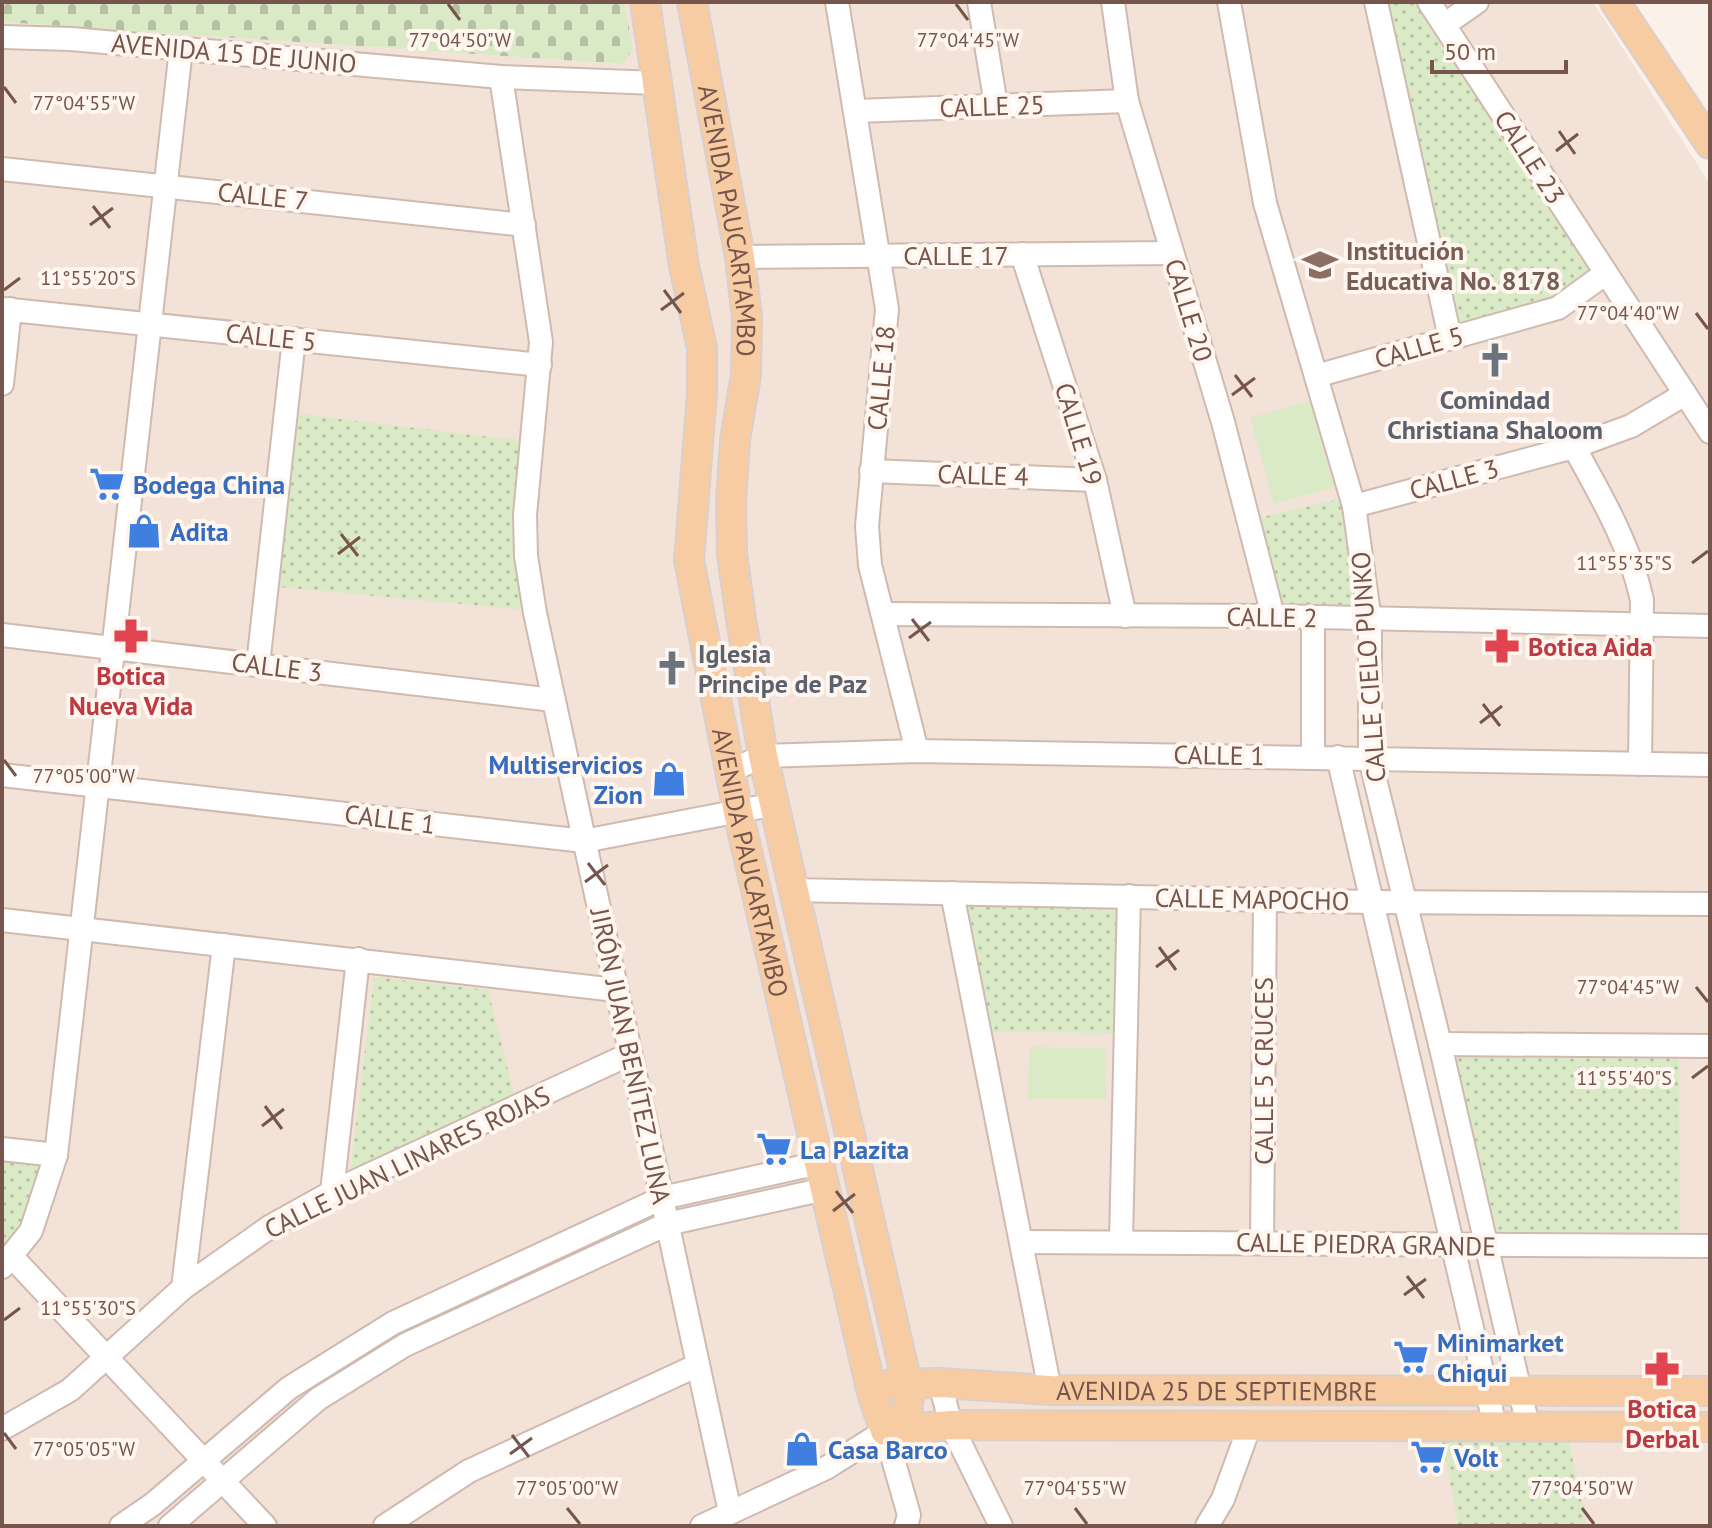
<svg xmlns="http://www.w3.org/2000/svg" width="1712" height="1528" viewBox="0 0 1712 1528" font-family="'PT Sans',sans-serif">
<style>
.residential{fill:#f3e2d7}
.green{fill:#daeac7}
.cemetery{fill:url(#cemetery-stones)}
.park{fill:url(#park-dots)}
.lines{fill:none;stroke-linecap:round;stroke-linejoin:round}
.minor-casing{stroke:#d0bab0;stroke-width:26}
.major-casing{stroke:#d9cfcd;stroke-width:32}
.minor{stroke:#fff;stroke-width:22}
.major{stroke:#f8cca3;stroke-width:28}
.ticks{fill:none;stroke:#76554c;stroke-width:3}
.labels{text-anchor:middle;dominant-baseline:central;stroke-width:8;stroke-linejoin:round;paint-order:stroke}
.street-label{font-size:26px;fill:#76554c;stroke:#fef6ef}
.education-label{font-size:26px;font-weight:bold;fill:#785e54;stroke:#fef6ef;text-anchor:start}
.worship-label{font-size:26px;font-weight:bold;fill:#5b616d;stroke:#fef6ef}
.shop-label{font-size:26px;font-weight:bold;fill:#366cbe;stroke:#fef6ef;text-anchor:start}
.health-label{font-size:26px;font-weight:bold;fill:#be3a42;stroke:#fef6ef}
.ticks-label{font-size:20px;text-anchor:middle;fill:#76554c;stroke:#fef6ef;stroke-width:8;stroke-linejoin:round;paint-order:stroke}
</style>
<defs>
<pattern id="cemetery-stones" width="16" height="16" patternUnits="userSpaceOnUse" patternTransform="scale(2)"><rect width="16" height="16" fill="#daeac7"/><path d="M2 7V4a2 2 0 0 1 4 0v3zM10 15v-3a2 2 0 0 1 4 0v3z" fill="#b5c0a4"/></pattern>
<pattern id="park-dots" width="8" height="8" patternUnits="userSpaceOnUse" patternTransform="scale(2)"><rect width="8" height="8" fill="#daeac7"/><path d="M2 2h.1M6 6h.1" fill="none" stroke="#b5c0a4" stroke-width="1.8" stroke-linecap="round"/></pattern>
</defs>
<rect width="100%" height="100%" fill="#fcf1e8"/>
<path class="residential" d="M624 2H1593L1710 184V1526H2V22L622 64 633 49Z"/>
<g class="green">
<path d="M1310 401 1334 487 1274 504 1250 418Z"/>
<path d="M1029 1047 1105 1048 1106 1099H1028Z"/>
</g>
<path class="cemetery" d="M2 2H624L633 49 622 64 2 22Z"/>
<g class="park">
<path d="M1383 2H1419L1607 265 1554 302 1460 326Z"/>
<path d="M299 414 525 441 526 610 279 587Z"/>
<path d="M1349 497 1371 612H1277L1253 519Z"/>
<path d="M961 902 1118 906V1033L984 1032Z"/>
<path d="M374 977 488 990 514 1094 350 1172Z"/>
<path d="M1454 1054H1679L1680 1232 1497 1231Z"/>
<path d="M2 1158 38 1163 42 1168 25 1225 2 1257Z"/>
<path d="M1568 1438 1587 1526H1459L1441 1439Z"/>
</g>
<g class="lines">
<g class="minor-casing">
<g id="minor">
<path d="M837 2 887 309 867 526 870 565 917 751"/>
<path d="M979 2 996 105"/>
<path d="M1113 2 1127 101 1223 422 1273 616"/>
<path d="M1229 2 1265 203 1354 506 1370 621V759L1440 1044 1528 1426"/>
<path d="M1376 2 1450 338"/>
<path d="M1429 2 1710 432"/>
<path d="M1444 25 1477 2"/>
<path d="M2 37 71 39 501 77 657 83"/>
<path d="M501 77 541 342 525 515 526 556 535 613 730 1512"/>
<path d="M856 111 1127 101"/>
<path d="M2 169 524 225"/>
<path d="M1022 254 1095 480 1125 616"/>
<path d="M740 257 1172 253"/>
<path d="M2 309 540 365"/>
<path d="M1316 376 1558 308 1606 273"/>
<path d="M2 384 10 309"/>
<path d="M1574 447C1601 496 1630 545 1642 600L1640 764"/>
<path d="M871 471 1095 480"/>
<path d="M1354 506 1574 447 1631 426 1685 394"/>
<path d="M883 614 1273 616 1710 626"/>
<path d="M1313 618V756"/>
<path d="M2 635 553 700"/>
<path d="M258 665 294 339"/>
<path d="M1338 757 1495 1426"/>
<path d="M730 771 763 756 917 751 1710 765"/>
<path d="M2 775 584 841 776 804"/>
<path d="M793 890 1372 902 1710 904"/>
<path d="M952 893 1050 1390"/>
<path d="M2 920 616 990"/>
<path d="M1440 1044 1710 1046"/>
<path d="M2 1149 56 1155"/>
<path d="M332 1192 358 959"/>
<path d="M1121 1241 1129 896"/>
<path d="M1023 1242 1710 1246"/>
<path d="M1262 1243 1265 899"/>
<path d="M13 1258 265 1526"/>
<path d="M2 1267 31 1231 56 1155 181 49"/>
<path d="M183 1288 224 945"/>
<path d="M940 1383 951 1425 1001 1526"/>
<path d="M2 1429 70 1390 183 1288 271 1226 332 1192 630 1054"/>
<path d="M121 1526 153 1504 289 1388 393 1323 662 1198 819 1163"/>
<path d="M170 1526 318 1399 405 1345 667 1224 825 1189"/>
<path d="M385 1526 469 1471 698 1365"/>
<path d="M702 1526 826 1468 885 1431 909 1515 906 1526"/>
<path d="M1207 1526 1223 1499 1250 1425"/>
</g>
</g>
<g class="major-casing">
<g id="major">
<path id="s1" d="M645 2 684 266 702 348V393L689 560 738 812 872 1393 885 1431 951 1425 1710 1427"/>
<path id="s2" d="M692 2 740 257 747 318 746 375 735 440 731 501 732 553 740 612 763 756 907 1383 909 1397 905 1428"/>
<path d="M1615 2 1710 144"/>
<path id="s3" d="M891 1384 940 1383 1050 1390 1710 1391"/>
</g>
</g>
<use href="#minor" class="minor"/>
<use href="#major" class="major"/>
</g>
<path class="ticks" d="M448 4 460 20M956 4 968 20M4 87 16 103M1559 131 1575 154M1556 151 1578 134M93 206 110 228M90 225 113 208M4 290 20 278M664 290 681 313M661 310 684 293M1696 313 1708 329M1235 375 1252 397M1232 395 1255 378M341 534 358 556M338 554 360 537M1692 563 1708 551M912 619 929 641M909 638 931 622M1483 704 1500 726M1480 723 1502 706M4 760 16 776M588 863 605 885M585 882 608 865M1159 947 1176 970M1156 967 1179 950M1696 987 1708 1002M1692 1078 1708 1066M265 1106 282 1129M262 1126 284 1109M836 1191 853 1213M833 1211 855 1194M1407 1276 1424 1298M1404 1295 1426 1279M4 1320 20 1308M4 1433 16 1449M512 1435 529 1457M510 1454 532 1438M567 1508 580 1524M1075 1508 1087 1524M1582 1508 1594 1524"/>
<defs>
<g id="school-bare" transform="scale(2.76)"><path d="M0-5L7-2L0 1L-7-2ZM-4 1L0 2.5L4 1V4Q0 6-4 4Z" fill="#8d6e63" stroke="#fef6ef" stroke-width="2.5" paint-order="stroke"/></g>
<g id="church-bare" transform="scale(2.76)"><path d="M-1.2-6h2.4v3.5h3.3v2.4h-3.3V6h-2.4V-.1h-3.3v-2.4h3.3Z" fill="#6b7280" stroke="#fef6ef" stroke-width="2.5" paint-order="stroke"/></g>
<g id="supermarket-bare" transform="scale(2.76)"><path d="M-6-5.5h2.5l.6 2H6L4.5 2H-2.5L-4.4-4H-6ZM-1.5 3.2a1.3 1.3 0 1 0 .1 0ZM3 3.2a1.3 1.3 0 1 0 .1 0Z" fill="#3f7fe0" stroke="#fef6ef" stroke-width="2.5" paint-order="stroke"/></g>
<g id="shop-bare" transform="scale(2.76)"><path d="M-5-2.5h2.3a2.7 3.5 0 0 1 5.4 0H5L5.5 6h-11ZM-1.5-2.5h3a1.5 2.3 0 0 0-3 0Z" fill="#3f7fe0" stroke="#fef6ef" stroke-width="2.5" paint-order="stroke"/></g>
<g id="pharmacy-bare" transform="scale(2.76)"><path d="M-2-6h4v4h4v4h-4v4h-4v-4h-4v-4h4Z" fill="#e0444e" stroke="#fef6ef" stroke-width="2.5" paint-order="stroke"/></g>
</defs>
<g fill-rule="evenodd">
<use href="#school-bare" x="1320" y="265"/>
<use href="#church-bare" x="1495" y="360"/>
<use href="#supermarket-bare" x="107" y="484"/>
<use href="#shop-bare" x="144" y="531"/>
<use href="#pharmacy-bare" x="131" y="636"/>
<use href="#pharmacy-bare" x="1502" y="646"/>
<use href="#church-bare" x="672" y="668"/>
<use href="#shop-bare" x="669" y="779"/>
<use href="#supermarket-bare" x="774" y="1149"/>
<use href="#supermarket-bare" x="1411" y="1357"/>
<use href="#pharmacy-bare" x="1662" y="1369"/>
<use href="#shop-bare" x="802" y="1449"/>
<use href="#supermarket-bare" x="1428" y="1457"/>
</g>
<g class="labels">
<g class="street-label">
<text transform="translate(234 53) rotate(5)">AVENIDA 15 DE JUNIO</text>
<text transform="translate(992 106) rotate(-2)">CALLE 25</text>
<text transform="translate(1530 157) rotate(57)">CALLE 23</text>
<text transform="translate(263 196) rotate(6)">CALLE 7</text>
<text stroke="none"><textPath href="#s2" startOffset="222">AVENIDA PAUCARTAMBO</textPath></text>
<text x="956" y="255">CALLE 17</text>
<text transform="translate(1189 310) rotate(73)">CALLE 20</text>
<text transform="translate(271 337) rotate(6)">CALLE 5</text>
<text transform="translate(1419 347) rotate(-16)">CALLE 5</text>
<text transform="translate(881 378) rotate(-85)">CALLE 18</text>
<text transform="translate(1079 434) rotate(73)">CALLE 19</text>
<text transform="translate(983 475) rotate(2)">CALLE 4</text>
<text transform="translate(1454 479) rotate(-15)">CALLE 3</text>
<text transform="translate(1272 617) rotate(1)">CALLE 2</text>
<text transform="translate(277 667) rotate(7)">CALLE 3</text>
<text transform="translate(1368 667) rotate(-94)">CALLE CIELO PUNKO</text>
<text transform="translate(1219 755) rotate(1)">CALLE 1</text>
<text transform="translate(390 819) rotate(7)">CALLE 1</text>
<text stroke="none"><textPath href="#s1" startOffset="872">AVENIDA PAUCARTAMBO</textPath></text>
<text transform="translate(1252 899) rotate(1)">CALLE MAPOCHO</text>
<text transform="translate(631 1056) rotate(78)">JIRÓN JUAN BENÍTEZ LUNA</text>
<text transform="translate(1263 1071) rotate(-90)">CALLE 5 CRUCES</text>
<text transform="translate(407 1162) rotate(-26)">CALLE JUAN LINARES ROJAS</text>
<text transform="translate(1366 1244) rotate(1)">CALLE PIEDRA GRANDE</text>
<text stroke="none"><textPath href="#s3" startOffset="326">AVENIDA 25 DE SEPTIEMBRE</textPath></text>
</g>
<g class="education-label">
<text x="1346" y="250">Institución<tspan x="1346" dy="30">Educativa No. 8178</tspan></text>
</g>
<g class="worship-label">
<text x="1495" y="399">Comindad<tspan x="1495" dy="30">Christiana Shaloom</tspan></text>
<text x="698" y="653" text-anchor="start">Iglesia<tspan x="698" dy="30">Principe de Paz</tspan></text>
</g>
<g class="shop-label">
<text x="133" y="484">Bodega China</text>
<text x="170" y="531">Adita</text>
<text x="643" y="764" text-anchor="end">Multiservicios<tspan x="643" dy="30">Zion</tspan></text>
<text x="800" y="1149">La Plazita</text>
<text x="1437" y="1342">Minimarket<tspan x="1437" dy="30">Chiqui</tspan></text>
<text x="828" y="1449">Casa Barco</text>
<text x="1454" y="1457">Volt</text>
</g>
<g class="health-label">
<text x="1528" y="646" text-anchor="start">Botica Aida</text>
<text x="131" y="675">Botica<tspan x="131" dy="30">Nueva Vida</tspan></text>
<text x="1662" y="1408">Botica<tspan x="1662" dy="30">Derbal</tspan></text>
</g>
</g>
<g class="ticks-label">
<text x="460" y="47">77°04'50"W</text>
<text x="968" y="47">77°04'45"W</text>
<text x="84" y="110">77°04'55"W</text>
<text x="88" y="285">11°55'20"S</text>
<text x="1628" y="320">77°04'40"W</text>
<text x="1624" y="570">11°55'35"S</text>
<text x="84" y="783">77°05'00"W</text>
<text x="1628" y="994">77°04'45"W</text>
<text x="1624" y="1085">11°55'40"S</text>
<text x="88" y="1315">11°55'30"S</text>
<text x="84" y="1456">77°05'05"W</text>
<text x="567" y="1495">77°05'00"W</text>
<text x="1075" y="1495">77°04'55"W</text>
<text x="1582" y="1495">77°04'50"W</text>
</g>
<rect width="1712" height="1528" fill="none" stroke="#76554c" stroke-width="8"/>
<path d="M1432 60v12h134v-12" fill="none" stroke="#76554c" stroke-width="4"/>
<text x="1444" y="60" font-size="24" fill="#76554c" stroke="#fef6ef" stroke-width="6" paint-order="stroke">50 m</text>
</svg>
